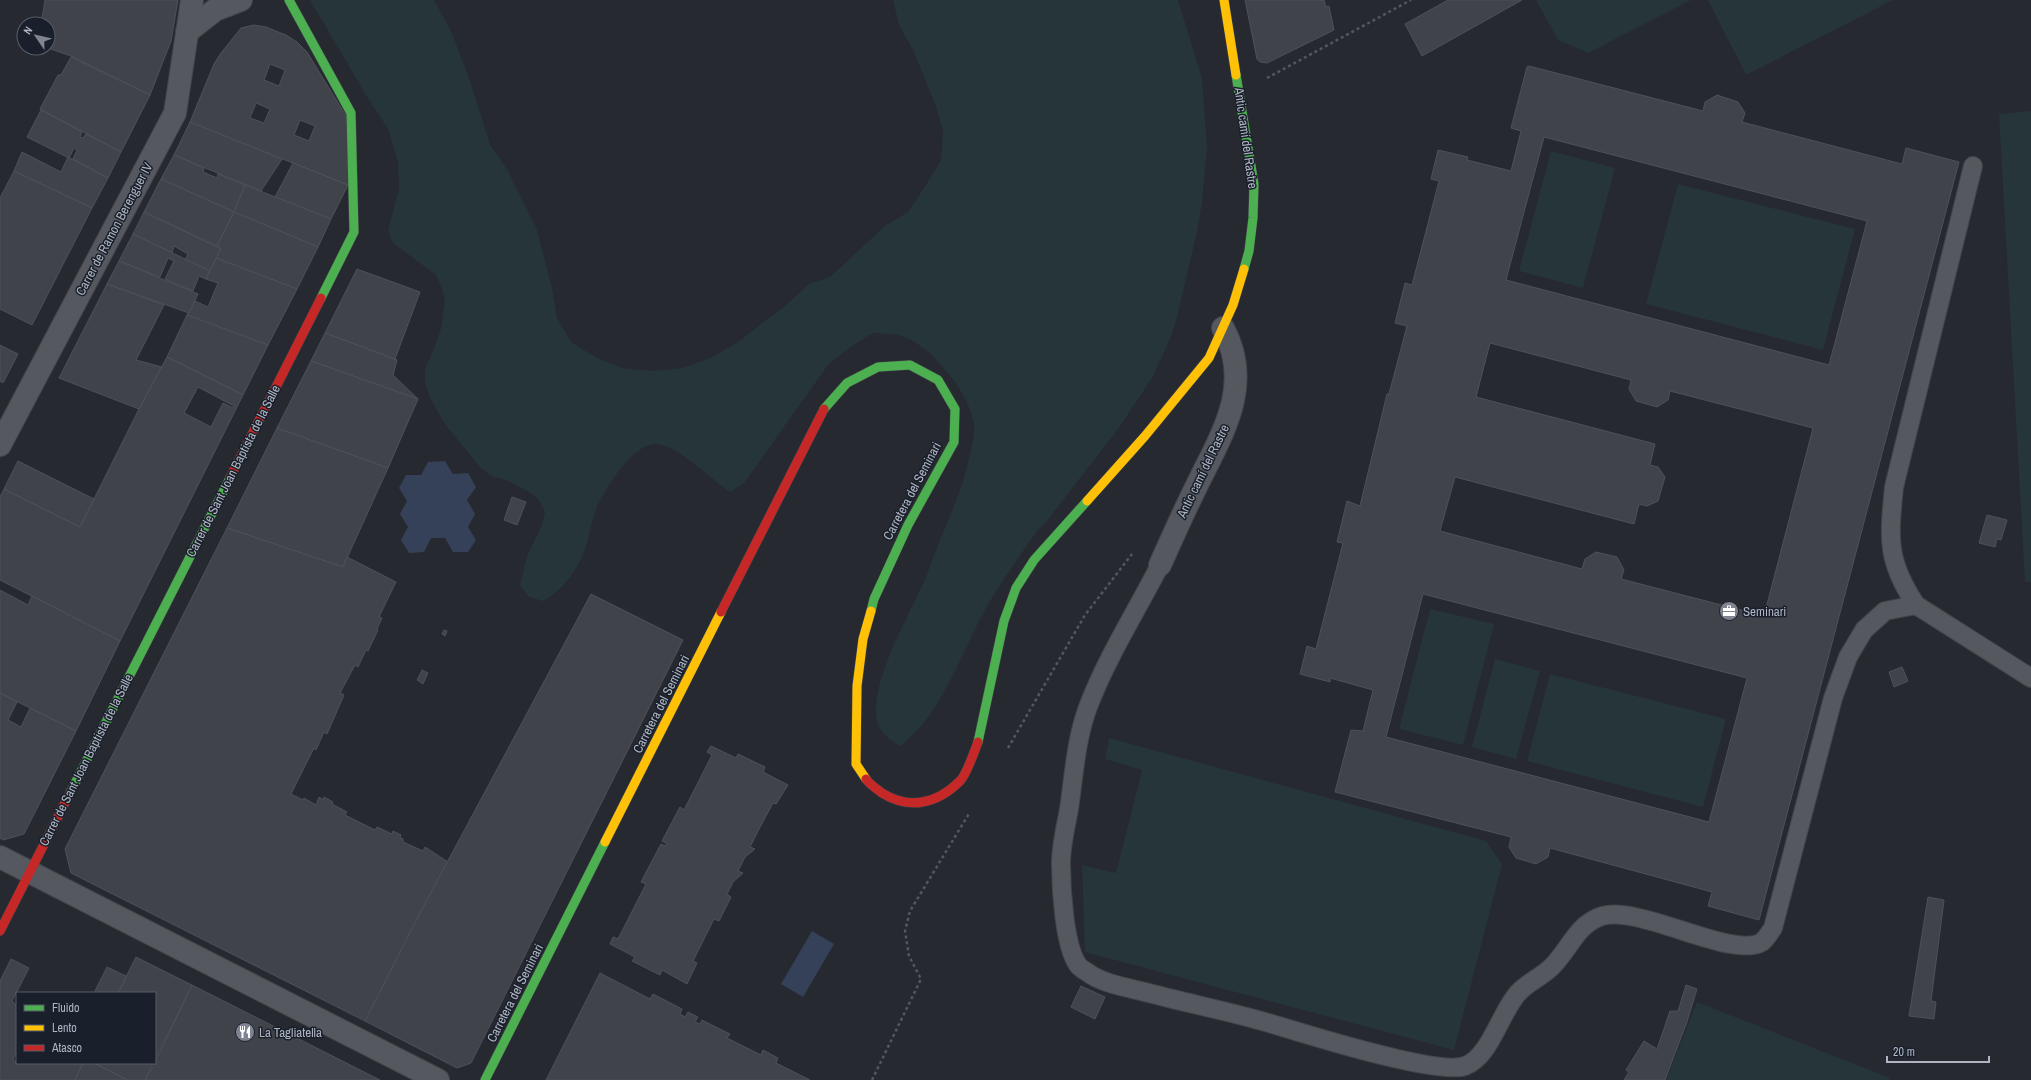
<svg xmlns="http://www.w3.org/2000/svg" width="2031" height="1080" viewBox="0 0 2031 1080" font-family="'Archivo Narrow',sans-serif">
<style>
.green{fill:#263538}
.water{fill:#354158}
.building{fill:#404349;stroke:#4e5159;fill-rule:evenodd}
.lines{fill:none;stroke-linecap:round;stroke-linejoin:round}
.lane-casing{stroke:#42444a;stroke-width:20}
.street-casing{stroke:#42444a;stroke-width:24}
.fast-casing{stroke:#42444a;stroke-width:10}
.slow-casing{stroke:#42444a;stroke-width:10}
.jam-casing{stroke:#42444a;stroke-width:10}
.path{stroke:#54575d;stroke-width:2.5;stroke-dasharray:3 3;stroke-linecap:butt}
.lane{stroke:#56585f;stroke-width:18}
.street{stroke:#56585f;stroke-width:22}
.fast{stroke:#4caf50;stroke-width:9}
.slow{stroke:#ffc107;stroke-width:9}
.jam{stroke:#c62828;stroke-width:9}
.labels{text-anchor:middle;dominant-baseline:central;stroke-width:3;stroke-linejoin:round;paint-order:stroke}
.street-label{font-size:13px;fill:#afb5c3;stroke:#1a202b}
.poi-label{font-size:13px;fill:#afb5c3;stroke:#1a202b;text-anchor:start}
</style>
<rect width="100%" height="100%" fill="#262930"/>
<g class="green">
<path d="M310 0H434L451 31 471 84 490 145 507 169 537 230 552 288 557 318 571 342 597 358 622 368 652 371 683 368 712 357 738 342 786 305 809 284 830 277 885 226 908 212 926 185 941 160 943 131 935 104 913 50 899 25 893 0H1178L1202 79 1207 147 1202 202 1197 232 1176 321 1171 337 1152 378 1118 429 1046 522 1037 531C1019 557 1000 583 985 610 961 653 941 717 900 746 887 738 877 731 876 714 875 674 903 627 920 590 928 574 933 556 940 540 952 512 964 484 970 454 972 445 975 433 974 424 970 394 931 345 902 336 898 334 892 335 887 334 884 334 878 332 875 333 866 335 835 358 828 365L744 483 730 492C713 481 676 444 656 444 633 443 604 490 596 509 590 525 589 543 581 559 572 577 561 591 543 601L529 597 520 585 527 556 541 527 545 512 539 500 529 492 506 480 493 477 480 467 444 423 430 398 425 383V369L437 341 441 328 445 301 442 288 436 275 393 243 388 230 399 189 398 162 388 129 366 95Z"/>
<path d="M1536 0H1691L1588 53 1558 40Z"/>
<path d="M1708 0H1893L1746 75Z"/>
<path d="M2031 111V583L2025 581 1999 114Z"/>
<path d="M1551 151 1615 168 1583 288 1519 271Z"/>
<path d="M1678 184 1855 229 1823 350 1646 304Z"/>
<path d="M1430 609 1494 624 1463 745 1399 729Z"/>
<path d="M1495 659 1540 671 1516 759 1472 747Z"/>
<path d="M1550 674 1726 719 1703 807 1527 761Z"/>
<path d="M1109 738 1486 841 1502 864 1454 1050 1085 952 1082 865 1116 873 1142 770 1105 759Z"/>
<path d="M1697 1002 1890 1078 1889 1080H1666Z"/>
</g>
<g class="water">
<path d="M445 461 453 474 468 473 476 487 467 500 475 514 468 527 476 540 468 552H453L445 538H431L424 552 409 553 401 540 408 527 400 514 407 501 399 488 406 475H421L428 462Z"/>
<path d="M812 931 834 944 803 997 781 984Z"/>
</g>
<g class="building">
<path d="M45 0H178L171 41 150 95 71 56 48 48V24H41Z"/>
<path d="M1245 0H1324L1326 7 1329 6 1334 30 1267 63 1260 62 1257 59Z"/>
<path d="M1448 0H1522L1422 56 1405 24Z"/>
<path d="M254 25 266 27 286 35 297 42 307 52 354 129 348 185 190 122 214 64 221 53 241 28ZM270 64 285 70 279 86 264 80ZM256 103 270 109 264 123 250 118ZM300 120 315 126 309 141 294 135Z"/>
<path d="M71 57 150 95 121 152 40 109 58 75H61Z"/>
<path d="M1529 66 1703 111 1705 102 1717 95 1738 102 1745 113 1742 122 1902 164 1906 148 1959 162 1759 920 1708 906 1712 892 1550 848 1548 857 1536 864 1516 858 1509 847 1511 837 1335 792 1351 730 1363 731 1373 690 1330 678V682L1300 674 1307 646 1316 649 1343 543 1337 542 1347 501 1360 506 1387 394H1389L1407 326 1395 323 1405 283 1412 285 1439 181 1431 179 1438 150 1468 157 1467 160 1511 171 1521 131 1511 128 1527 67ZM1544 137 1867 221 1829 365 1506 280ZM1490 343 1631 380 1629 389 1636 401 1657 407 1668 400 1670 391 1813 428 1764 616 1621 579 1624 570 1617 557 1596 552 1585 559 1582 569 1440 531 1455 477 1634 524 1639 504 1647 506 1658 501 1665 477 1658 467 1650 465 1655 444 1476 397ZM1423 594 1747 678 1709 822 1386 737Z"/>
<path d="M41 110 82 132 80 137 83 138 86 134 121 152 108 178 73 159 77 150 74 148 69 158 27 137Z"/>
<path d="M190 122 282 159 261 191 174 155Z"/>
<path d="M22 152 61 172 68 157 108 178 92 208 14 171Z"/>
<path d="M174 155 204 168 203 172 217 178 218 174 245 185 234 212 161 179Z"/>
<path d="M293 163 348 185 331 219 275 197Z"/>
<path d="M14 171 92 208 32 325 0 309V198Z"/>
<path d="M161 179 234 212 217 246 144 212Z"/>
<path d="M245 185 331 219 318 247 234 212Z"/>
<path d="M144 212 221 249 210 271 185 260 188 254 174 246 172 253 133 234Z"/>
<path d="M234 212 318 247 297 289 216 258 221 249 217 246Z"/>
<path d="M133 234 210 271 206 279 199 276 193 291 165 279 174 261 168 258 160 277 119 261Z"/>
<path d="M216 258 297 289 268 345 187 315 195 301 208 307 218 283 206 279Z"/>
<path d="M119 261 198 294 189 313 107 284Z"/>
<path d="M357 269 420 292 395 359 325 333Z"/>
<path d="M107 284 164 305 136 360 162 367 139 409 59 378Z"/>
<path d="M187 315 268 345 243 395 167 357Z"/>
<path d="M325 333 397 360 393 375 418 399 311 361Z"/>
<path d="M0 345 18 354 3 383 0 381Z"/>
<path d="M167 357 243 395 120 641 0 580V497L4 489 80 527 139 409ZM198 387 234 406 233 408 223 403 211 427 184 413Z"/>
<path d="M311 361 418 399 388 468 277 428Z"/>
<path d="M277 428 388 468 343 567 227 528Z"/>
<path d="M18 461 94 499 80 527 4 489Z"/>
<path d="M512 497 526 502 517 525 504 520Z"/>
<path d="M1987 515 2007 520 2001 540 1997 539 1995 547 1979 543Z"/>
<path d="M227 528 343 567 347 557 396 582 379 617 382 618 377 629 378 630 368 651 366 650 358 667 355 665 340 693 344 695 327 734 324 732 316 750 314 748 291 794 303 800 304 798 316 805 319 797 323 800 324 797 333 802 332 804 347 812 345 815 375 830 377 827 392 834 393 831 401 835 400 838 403 839V842L423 851 425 847 448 862 365 1021 71 873 65 849Z"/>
<path d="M0 590 28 605 32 596 120 641 76 731 0 693Z"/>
<path d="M591 594 683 640 471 1063 457 1068 365 1021 421 911Z"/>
<path d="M444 630 447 631 445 636 442 634Z"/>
<path d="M1902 667 1908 681 1894 687 1889 672Z"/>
<path d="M422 670 428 673 423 684 417 680Z"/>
<path d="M0 693 17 702 8 720 21 727 30 708 76 731 24 834 3 840 0 838Z"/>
<path d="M711 746 736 758 738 754 765 767 763 772 788 785 776 804 773 803 758 831 750 847 755 849 745 857 738 871 743 873 733 882 727 894 731 897 719 921 714 919 693 961 697 963 687 984 662 970 660 975 632 961 635 957 610 944 613 937 618 939 646 884 641 882 661 844 665 846 667 844 662 841 680 807 684 810 712 755 707 752Z"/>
<path d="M1928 897 1944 900 1931 1001 1936 1002 1934 1019 1909 1016Z"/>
<path d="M136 957 192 985 155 1060V993H118Z"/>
<path d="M11 959 29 968 12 1001 17 1006V1052L13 1059 17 1063H83L75 1080H0V981Z"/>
<path d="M107 967 126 976 123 983 118 993H94Z"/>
<path d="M600 973 650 999 653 994 682 1009 680 1014 685 1017 688 1012 698 1017 695 1022 700 1024 702 1020 730 1034 727 1038 761 1055 763 1050 778 1058 776 1063 810 1080H546Z"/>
<path d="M192 985 289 1034 380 1080H145L155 1063Z"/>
<path d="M1686 985 1697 989 1687 1022 1665 1080H1624L1629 1072 1626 1070 1644 1041 1657 1049 1670 1011H1678Z"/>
<path d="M1081 986 1105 997 1095 1019 1071 1007Z"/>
<path d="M83 1063H94L128 1080H75Z"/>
<path d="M94 1063H153L145 1080H128Z"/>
</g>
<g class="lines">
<g class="lane-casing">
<g id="lane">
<path d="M1160 565C1136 612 1107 657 1088 707 1076 739 1074 775 1069 809 1066 826 1061 845 1061 863 1061 886 1064 946 1078 965 1080 968 1084 970 1087 972 1103 984 1126 987 1145 992 1186 1003 1228 1011 1269 1023 1303 1033 1437 1076 1465 1066 1490 1057 1500 1013 1518 993 1526 984 1537 979 1547 971 1568 955 1574 925 1602 916 1640 905 1733 960 1762 942 1766 939 1770 932 1773 928L1833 698 1848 657 1864 630 1885 611 1916 605C1886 560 1889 538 1894 487L1973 166"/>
<path d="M1916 605 2031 678"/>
</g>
</g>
<g class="street-casing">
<g id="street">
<path d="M187 32 215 10 241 0"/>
<path d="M0 445 175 113 192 0"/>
<path d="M1160 565C1172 538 1184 511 1197 485 1222 434 1254 385 1223 328"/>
<path d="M0 857 438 1080"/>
</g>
</g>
<g class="fast-casing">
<g id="fast">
<path d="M289 0 351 113 354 232 321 298"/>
<path d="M1236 75 1254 184 1253 218 1249 251 1244 269"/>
<path d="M824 409 847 383 878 367 910 365 938 380 955 409 954 442 908 525 874 599 871 611"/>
<path d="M978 742 1004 621 1016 588 1034 560 1087 501"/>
<path d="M70 793 230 478"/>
<path d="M485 1080 605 842"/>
</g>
</g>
<g class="slow-casing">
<g id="slow">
<path d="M1224 0 1236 75"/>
<path d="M1087 501 1145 436 1209 358 1233 305 1244 269"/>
<path d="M866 779 856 764 857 686 863 639 871 611"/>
<path d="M605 842 721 612"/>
</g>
</g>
<g class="jam-casing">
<g id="jam">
<path d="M230 478 321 298"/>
<path d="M721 612 824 409"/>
<path d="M866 779C870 785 876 788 882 793 909 810 937 804 960 781 967 774 974 752 978 742"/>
<path d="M0 931 70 793"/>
</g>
</g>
<g class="path">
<path d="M1267 78 1411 0"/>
<path d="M1008 748 1085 615 1132 554"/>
<path d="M872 1080 921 979 909 956 905 931 910 911 970 812"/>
</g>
<use href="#lane" class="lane"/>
<use href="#street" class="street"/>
<use href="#fast" class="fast"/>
<use href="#slow" class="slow"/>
<use href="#jam" class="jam"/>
</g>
<defs>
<g id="office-disc" transform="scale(1)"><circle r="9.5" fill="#7f8490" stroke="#1a202b"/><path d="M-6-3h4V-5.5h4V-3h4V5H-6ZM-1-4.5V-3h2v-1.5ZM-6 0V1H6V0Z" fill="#fff"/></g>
<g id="restaurant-disc" transform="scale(1)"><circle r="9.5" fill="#7f8490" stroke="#1a202b"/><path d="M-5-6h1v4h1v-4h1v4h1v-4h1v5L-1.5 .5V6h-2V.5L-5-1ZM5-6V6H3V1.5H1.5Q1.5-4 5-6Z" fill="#fff"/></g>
</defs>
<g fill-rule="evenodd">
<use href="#office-disc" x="1729" y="611"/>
<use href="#restaurant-disc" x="245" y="1032"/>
</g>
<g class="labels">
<g class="street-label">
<text transform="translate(1246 138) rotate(82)">Antic camí del Rastre</text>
<text transform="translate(114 229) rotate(-62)">Carrer de Ramon Berenguer IV</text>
<text transform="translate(233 471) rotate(-63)">Carrer de Sant Joan Baptista de la Salle</text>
<text transform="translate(1203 471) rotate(-64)">Antic camí del Rastre</text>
<text transform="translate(912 491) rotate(-62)">Carretera del Seminari</text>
<text transform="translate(661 704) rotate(-63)">Carretera del Seminari</text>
<text transform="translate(86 760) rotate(-63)">Carrer de Sant Joan Baptista de la Salle</text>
<text transform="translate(515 993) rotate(-63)">Carretera del Seminari</text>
</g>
<g class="poi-label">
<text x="1743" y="611">Seminari</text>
<text x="259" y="1032">La Tagliatella</text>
</g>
</g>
<rect x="16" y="992" width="140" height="72" fill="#1a202b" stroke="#565c68"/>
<rect x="24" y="1005" width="20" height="6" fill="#4caf50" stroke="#565c68"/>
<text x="52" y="1012" font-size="12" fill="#afb5c3">Fluido</text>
<rect x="24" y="1025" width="20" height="6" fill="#ffc107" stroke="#565c68"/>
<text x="52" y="1032" font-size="12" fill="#afb5c3">Lento</text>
<rect x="24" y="1045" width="20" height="6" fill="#c62828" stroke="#565c68"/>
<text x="52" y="1052" font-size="12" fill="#afb5c3">Atasco</text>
<g transform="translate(36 36) rotate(304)"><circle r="19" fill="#1a202b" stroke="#565c68"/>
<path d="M0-3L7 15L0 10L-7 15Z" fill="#7f8490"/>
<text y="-6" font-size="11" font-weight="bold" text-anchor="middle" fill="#afb5c3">N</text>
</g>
<path d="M1887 1056v6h102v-6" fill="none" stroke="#afb5c3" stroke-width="2"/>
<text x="1893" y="1056" font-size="12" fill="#afb5c3" stroke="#1a202b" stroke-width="3" paint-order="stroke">20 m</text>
</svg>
